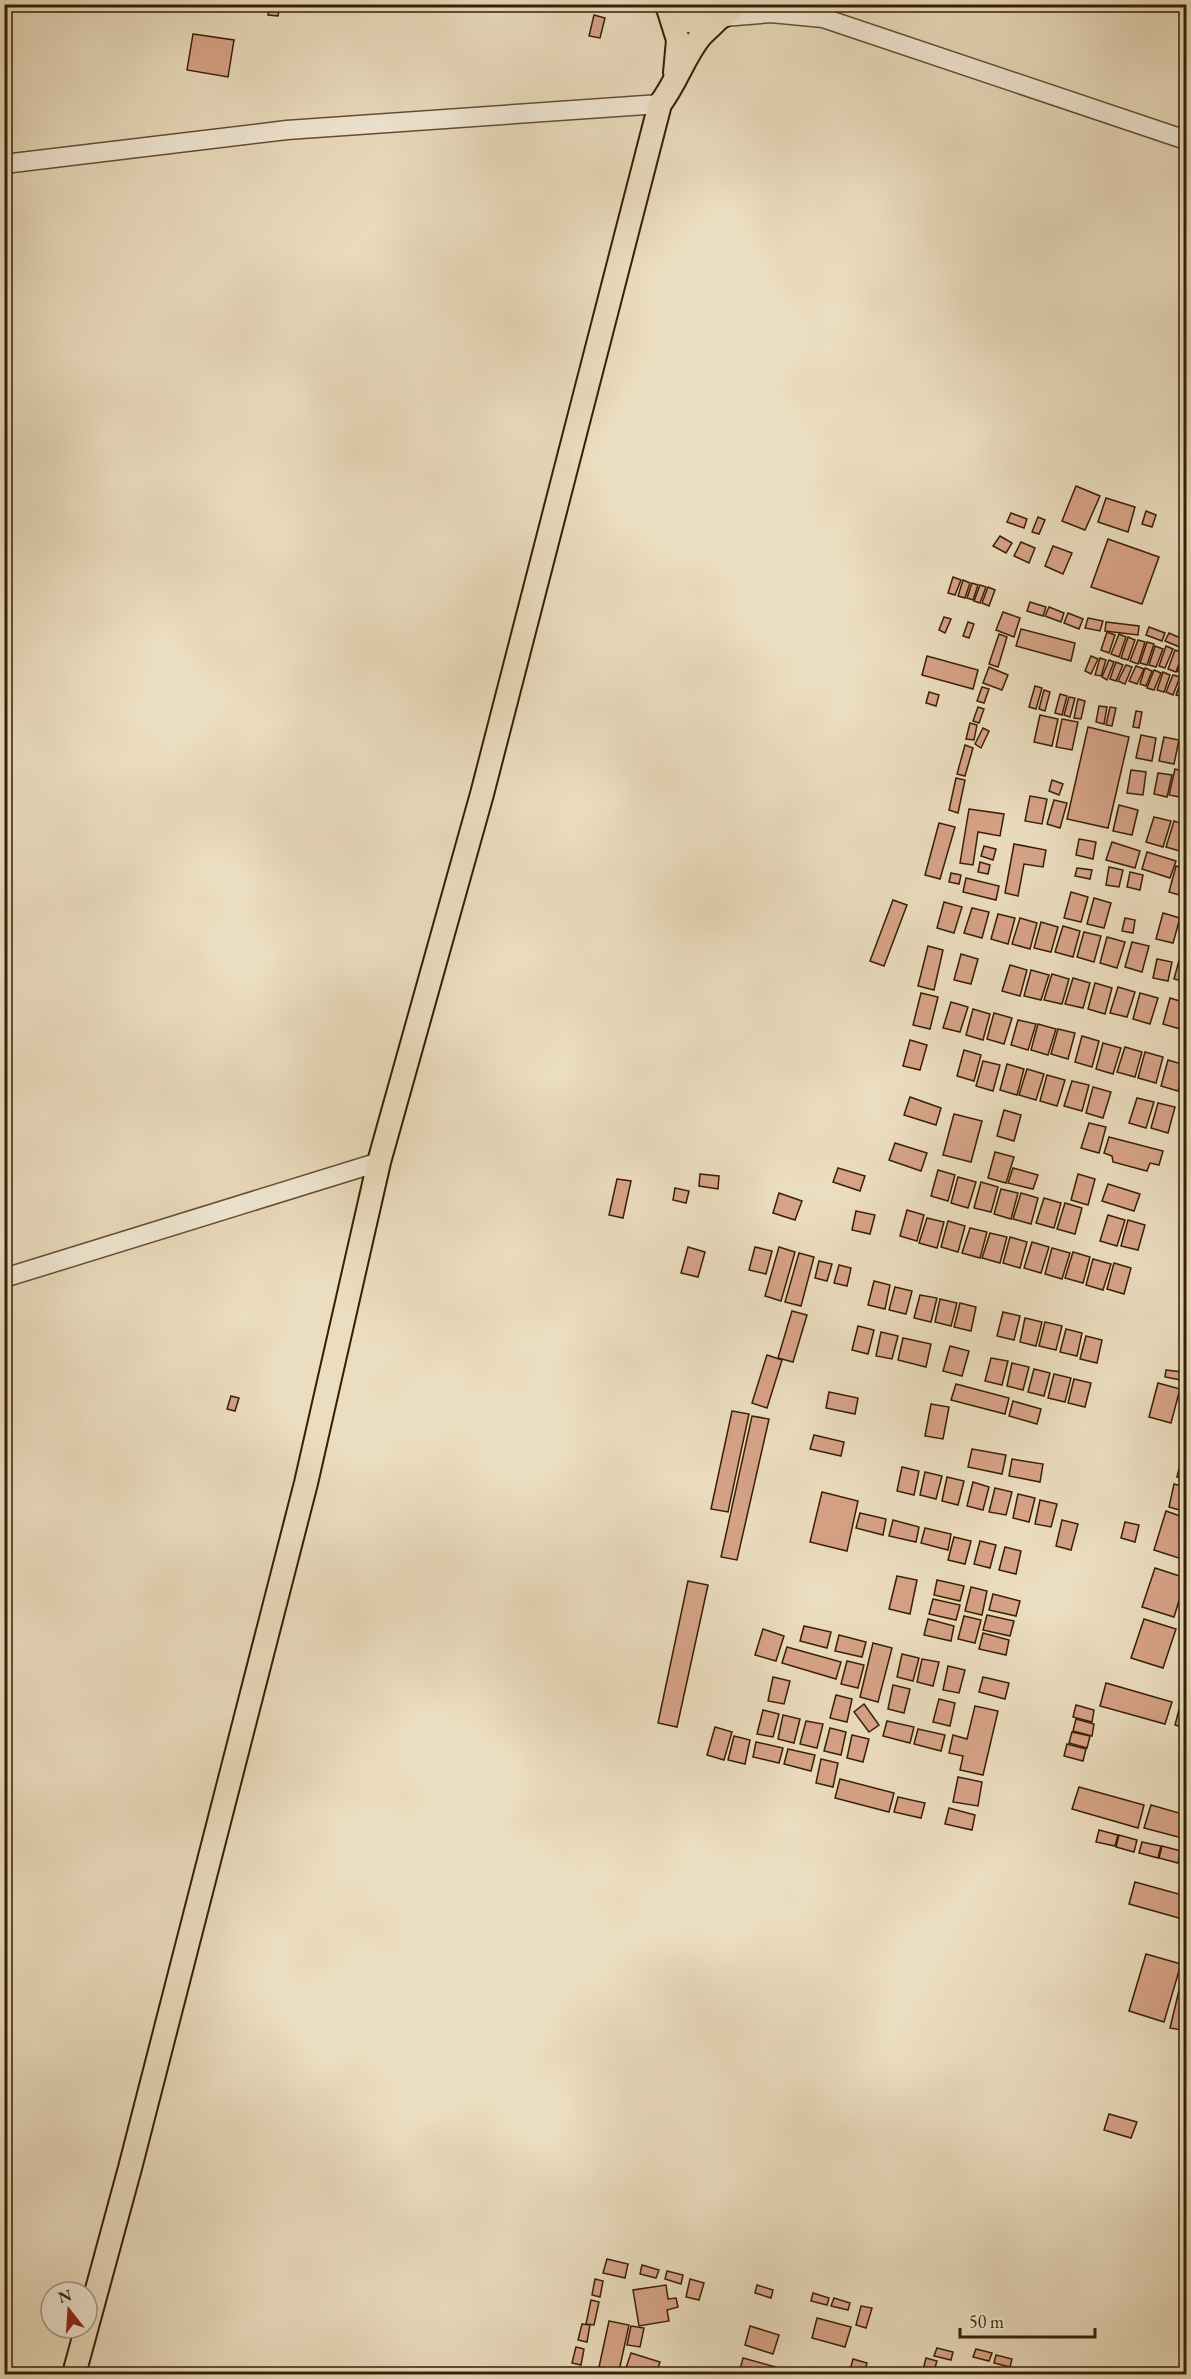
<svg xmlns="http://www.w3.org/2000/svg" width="1191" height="2379" viewBox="0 0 1191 2379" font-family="'EB Garamond',serif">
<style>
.building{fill:#d7a388;stroke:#381e03;stroke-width:1.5}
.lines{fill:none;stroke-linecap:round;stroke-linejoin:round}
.minor-casing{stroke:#654e32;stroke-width:21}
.major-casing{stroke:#381e03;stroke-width:26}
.minor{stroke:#f2e9d5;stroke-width:18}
.major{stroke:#ebddbf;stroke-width:22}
</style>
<rect width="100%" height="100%" fill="#ebddbf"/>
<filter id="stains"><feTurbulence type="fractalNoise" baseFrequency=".00333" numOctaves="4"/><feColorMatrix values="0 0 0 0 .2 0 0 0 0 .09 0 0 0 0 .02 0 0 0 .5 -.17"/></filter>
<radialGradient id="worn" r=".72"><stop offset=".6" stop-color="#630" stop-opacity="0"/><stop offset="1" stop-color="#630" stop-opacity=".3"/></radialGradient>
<g class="building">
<path d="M270 4H280L278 16 268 15Z"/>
<path d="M594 15 605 18 600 38 589 36Z"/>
<path d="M193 34 234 40 228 77 187 70Z"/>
<path d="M1076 486 1100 496 1085 530 1062 521Z"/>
<path d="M1106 498 1135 507 1128 532 1098 522Z"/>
<path d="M1146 511 1156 515 1152 527 1142 524Z"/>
<path d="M1011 513 1027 519 1024 528 1007 522Z"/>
<path d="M1038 517 1045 520 1039 534 1032 532Z"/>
<path d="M1000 536 1012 543 1006 553 993 546Z"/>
<path d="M1108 539 1159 557 1142 604 1091 587Z"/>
<path d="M1021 542 1035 548 1029 563 1014 556Z"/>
<path d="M1053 546 1072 553 1063 574 1045 566Z"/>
<path d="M953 577 961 580 955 595 948 593Z"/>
<path d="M963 580 970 583 965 598 958 596Z"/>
<path d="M972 583 978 585 973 600 967 598Z"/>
<path d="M980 585 986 587 980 603 974 601Z"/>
<path d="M988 587 995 590 989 606 982 603Z"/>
<path d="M1030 602 1046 607 1043 616 1027 611Z"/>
<path d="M1049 607 1064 613 1061 622 1045 616Z"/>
<path d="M1003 612 1020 618 1014 637 996 630Z"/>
<path d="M1068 613 1083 619 1079 629 1064 623Z"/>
<path d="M944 617 951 619 945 633 939 630Z"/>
<path d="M1088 618 1103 621 1100 631 1085 628Z"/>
<path d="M968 622 974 624 969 638 963 636Z"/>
<path d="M1106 622 1139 626 1138 635 1105 631Z"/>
<path d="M1149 627 1165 633 1162 641 1146 635Z"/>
<path d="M1021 629 1075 643 1071 661 1016 646Z"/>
<path d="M1107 632 1115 635 1109 653 1101 650Z"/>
<path d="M1169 633 1185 640 1182 648 1165 641Z"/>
<path d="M999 634 1007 637 998 667 989 664Z"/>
<path d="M1119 634 1126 637 1119 657 1111 654Z"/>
<path d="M1128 637 1135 640 1128 660 1121 658Z"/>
<path d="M1138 640 1145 642 1138 664 1130 661Z"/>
<path d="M1147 642 1154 644 1147 665 1140 663Z"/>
<path d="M1155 646 1163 649 1156 667 1149 665Z"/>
<path d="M1166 646 1173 649 1165 668 1159 666Z"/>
<path d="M1175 650 1183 653 1176 672 1168 669Z"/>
<path d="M1185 652 1186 667 1184 674 1177 671Z"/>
<path d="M927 656 978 670 973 689 922 675Z"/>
<path d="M1091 656 1098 659 1091 674 1085 671Z"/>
<path d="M1100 658 1106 660 1101 676 1095 675Z"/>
<path d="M1109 660 1114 662 1107 680 1102 677Z"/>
<path d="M1116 662 1123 665 1116 681 1110 679Z"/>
<path d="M1126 665 1132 667 1125 684 1118 681Z"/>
<path d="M1136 666 1144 669 1137 684 1129 681Z"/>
<path d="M989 667 1008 675 1002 690 983 683Z"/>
<path d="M1145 668 1152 671 1146 686 1140 684Z"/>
<path d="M1154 670 1161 673 1154 690 1147 688Z"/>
<path d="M1163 672 1170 675 1164 692 1157 690Z"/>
<path d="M1173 675 1180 677 1173 695 1166 692Z"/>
<path d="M1182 678 1186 679 1183 697 1176 695Z"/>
<path d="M1035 686 1042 688 1036 709 1029 707Z"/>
<path d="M982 687 989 689 984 703 977 701Z"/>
<path d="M1044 690 1050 692 1045 711 1039 709Z"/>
<path d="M929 692 939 695 936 706 926 703Z"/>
<path d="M1060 694 1067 696 1062 715 1055 713Z"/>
<path d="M1069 697 1075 698 1070 717 1064 715Z"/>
<path d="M1078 699 1085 701 1081 719 1074 718Z"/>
<path d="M1099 706 1107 707 1104 724 1096 722Z"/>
<path d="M978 707 984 709 979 723 973 721Z"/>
<path d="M1110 707 1116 708 1112 726 1106 725Z"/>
<path d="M1136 711 1142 712 1139 728 1133 727Z"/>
<path d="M1040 715 1058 719 1052 746 1034 742Z"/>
<path d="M1062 719 1078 722 1072 750 1056 747Z"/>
<path d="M970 723 977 725 974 740 966 739Z"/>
<path d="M1088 727 1129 737 1108 828 1067 819Z"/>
<path d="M983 728 989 731 981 748 975 744Z"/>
<path d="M1141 735 1156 738 1152 761 1136 758Z"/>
<path d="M1164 737 1179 740 1174 764 1159 761Z"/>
<path d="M1186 740V767L1179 766Z"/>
<path d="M965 745 973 748 965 776 957 774Z"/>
<path d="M1175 769 1186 772 1185 798 1169 795Z"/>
<path d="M1131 770 1146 772 1143 795 1127 793Z"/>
<path d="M1158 773 1172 775 1167 797 1154 794Z"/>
<path d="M956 778 965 780 958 813 949 810Z"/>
<path d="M1052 780 1063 784 1059 795 1049 791Z"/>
<path d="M1030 796 1047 799 1042 824 1025 821Z"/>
<path d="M1054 800 1067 803 1060 828 1047 824Z"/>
<path d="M1119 805 1138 810 1132 835 1113 831Z"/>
<path d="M969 809 1004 814 1000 836 978 832 973 865 960 863Z"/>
<path d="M1154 817 1171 821 1163 847 1146 842Z"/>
<path d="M1174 821 1186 825V841L1183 852 1166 847Z"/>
<path d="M939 823 955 827 940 879 925 875Z"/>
<path d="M1079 839 1096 842 1093 859 1076 855Z"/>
<path d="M1112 842 1140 851 1135 868 1106 860Z"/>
<path d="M1014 844 1046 850 1043 867 1024 864 1018 896 1005 893Z"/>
<path d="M984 846 996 849 993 860 981 856Z"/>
<path d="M1147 852 1176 861 1170 878 1142 869Z"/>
<path d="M980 862 990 865 988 874 978 872Z"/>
<path d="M1176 866 1186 869V897L1169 892Z"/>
<path d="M1109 867 1123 870 1119 887 1106 885Z"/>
<path d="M1077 868 1092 870 1090 879 1075 876Z"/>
<path d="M1130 872 1143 875 1140 890 1127 887Z"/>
<path d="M951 873 961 875 959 884 949 882Z"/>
<path d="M966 878 999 886 996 900 963 892Z"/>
<path d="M1071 892 1088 897 1081 922 1064 918Z"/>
<path d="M1094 898 1111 903 1104 928 1087 924Z"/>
<path d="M893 900 907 905 884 966 870 961Z"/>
<path d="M944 902 962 907 954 933 937 928Z"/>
<path d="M972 908 989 912 982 938 964 933Z"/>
<path d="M1163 913 1180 918 1173 943 1156 939Z"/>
<path d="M998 914 1015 918 1008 944 991 939Z"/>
<path d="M1020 918 1037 923 1030 949 1012 944Z"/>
<path d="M1125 918 1135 920 1133 933 1122 931Z"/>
<path d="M1041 922 1058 927 1051 952 1034 948Z"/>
<path d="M1063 926 1080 931 1073 957 1055 952Z"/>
<path d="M1084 932 1101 936 1094 962 1077 957Z"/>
<path d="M1107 937 1125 942 1117 968 1100 963Z"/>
<path d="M1132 942 1149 946 1142 972 1125 967Z"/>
<path d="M928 946 943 950 934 990 918 986Z"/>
<path d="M1181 953 1186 954V982L1174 979Z"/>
<path d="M961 954 978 959 971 984 954 980Z"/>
<path d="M1157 959 1172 962 1168 981 1153 978Z"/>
<path d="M1010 965 1027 970 1020 996 1002 991Z"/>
<path d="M1031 970 1049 975 1041 1000 1024 996Z"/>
<path d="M1052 974 1069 979 1062 1004 1044 1000Z"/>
<path d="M1073 978 1090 983 1083 1008 1065 1004Z"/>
<path d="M1095 983 1112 988 1105 1014 1088 1009Z"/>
<path d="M1118 987 1135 992 1127 1017 1110 1013Z"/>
<path d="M921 993 938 997 930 1029 913 1025Z"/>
<path d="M1140 993 1158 998 1150 1024 1133 1019Z"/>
<path d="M1170 998 1186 1003 1180 1029 1163 1024Z"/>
<path d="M951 1002 968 1007 960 1032 943 1028Z"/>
<path d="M973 1009 990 1014 983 1040 966 1035Z"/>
<path d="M994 1013 1012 1018 1004 1044 987 1039Z"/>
<path d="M1018 1020 1036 1024 1028 1050 1011 1045Z"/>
<path d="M1038 1024 1056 1029 1048 1055 1031 1050Z"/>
<path d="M1058 1029 1075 1033 1068 1059 1051 1054Z"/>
<path d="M1082 1036 1099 1041 1092 1067 1075 1062Z"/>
<path d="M910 1040 927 1045 920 1070 903 1066Z"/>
<path d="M1103 1043 1121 1048 1113 1074 1096 1069Z"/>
<path d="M1125 1047 1142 1052 1135 1077 1117 1072Z"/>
<path d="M964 1050 981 1055 974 1081 957 1076Z"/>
<path d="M1145 1052 1163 1057 1156 1083 1138 1078Z"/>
<path d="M1168 1060 1185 1065 1178 1091 1161 1086Z"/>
<path d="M983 1061 1000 1065 993 1091 976 1086Z"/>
<path d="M1007 1064 1024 1069 1017 1095 1000 1090Z"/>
<path d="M1027 1069 1044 1074 1036 1100 1019 1095Z"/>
<path d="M1047 1075 1065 1080 1057 1106 1040 1101Z"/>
<path d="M1072 1081 1089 1085 1082 1111 1064 1106Z"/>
<path d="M1093 1087 1111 1092 1103 1118 1086 1113Z"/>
<path d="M910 1097 941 1108 936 1125 904 1115Z"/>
<path d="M1137 1098 1154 1102 1146 1128 1129 1123Z"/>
<path d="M1158 1103 1175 1107 1168 1133 1151 1128Z"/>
<path d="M1004 1110 1021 1115 1014 1141 997 1136Z"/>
<path d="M954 1114 982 1121 971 1162 943 1155Z"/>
<path d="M1089 1123 1106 1127 1099 1153 1081 1148Z"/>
<path d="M1109 1137 1163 1151 1159 1165 1150 1163 1147 1171 1113 1162 1112 1156 1104 1153Z"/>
<path d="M895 1143 927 1153 921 1171 889 1160Z"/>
<path d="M995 1152 1014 1157 1006 1183 988 1178Z"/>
<path d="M838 1168 865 1176 860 1191 833 1182Z"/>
<path d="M1013 1168 1038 1175 1033 1189 1008 1183Z"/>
<path d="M938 1170 955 1175 948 1201 931 1196Z"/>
<path d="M700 1174 719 1176 718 1189 699 1186Z"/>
<path d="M1078 1174 1095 1179 1088 1205 1071 1200Z"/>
<path d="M958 1177 976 1182 968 1208 951 1203Z"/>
<path d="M617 1179 631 1181 623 1218 609 1215Z"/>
<path d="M981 1182 998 1187 991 1212 974 1208Z"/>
<path d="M1108 1184 1140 1194 1134 1211 1102 1201Z"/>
<path d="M675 1188 689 1191 686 1203 673 1200Z"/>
<path d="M1001 1189 1018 1193 1011 1219 994 1214Z"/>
<path d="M779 1193 802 1201 795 1220 773 1213Z"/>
<path d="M1021 1193 1038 1198 1031 1224 1013 1219Z"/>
<path d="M1044 1198 1061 1203 1054 1228 1036 1223Z"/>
<path d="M1065 1203 1082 1208 1075 1234 1057 1229Z"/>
<path d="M907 1210 924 1215 917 1241 900 1236Z"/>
<path d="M856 1211 875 1215 870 1234 852 1230Z"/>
<path d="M1108 1215 1125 1220 1117 1246 1100 1241Z"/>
<path d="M927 1218 944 1222 937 1248 919 1243Z"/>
<path d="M1128 1220 1145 1225 1138 1250 1121 1246Z"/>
<path d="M948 1221 965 1226 958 1252 941 1247Z"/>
<path d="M970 1228 987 1232 980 1258 962 1253Z"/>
<path d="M990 1233 1007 1237 1000 1263 982 1258Z"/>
<path d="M1010 1237 1027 1242 1020 1268 1003 1263Z"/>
<path d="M1032 1242 1049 1247 1041 1273 1024 1268Z"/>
<path d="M688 1247 705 1252 698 1277 681 1273Z"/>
<path d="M755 1247 772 1251 766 1274 749 1270Z"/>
<path d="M779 1247 795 1252 781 1301 765 1296Z"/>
<path d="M1052 1248 1070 1253 1062 1279 1045 1274Z"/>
<path d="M1073 1252 1090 1257 1083 1283 1065 1278Z"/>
<path d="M799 1253 814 1257 801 1306 785 1302Z"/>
<path d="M1093 1259 1111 1264 1103 1290 1086 1285Z"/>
<path d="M819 1261 832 1264 827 1281 815 1278Z"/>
<path d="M1114 1263 1131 1268 1124 1294 1107 1289Z"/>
<path d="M839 1265 851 1268 847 1286 834 1283Z"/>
<path d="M874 1281 890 1285 885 1309 868 1305Z"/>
<path d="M895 1287 912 1291 906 1314 889 1310Z"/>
<path d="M920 1295 937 1298 931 1322 914 1318Z"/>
<path d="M940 1299 957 1303 951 1326 935 1322Z"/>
<path d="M960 1303 976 1307 971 1331 954 1327Z"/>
<path d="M792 1311 807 1315 793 1362 778 1358Z"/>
<path d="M1003 1312 1020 1316 1014 1340 997 1336Z"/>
<path d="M1025 1318 1042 1322 1036 1346 1020 1342Z"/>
<path d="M1045 1322 1062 1326 1056 1350 1039 1346Z"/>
<path d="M858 1326 874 1330 868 1354 852 1350Z"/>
<path d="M1066 1329 1082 1333 1077 1356 1060 1352Z"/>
<path d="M881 1332 898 1336 892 1359 876 1356Z"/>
<path d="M1086 1336 1102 1340 1097 1363 1080 1359Z"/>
<path d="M903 1338 931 1344 926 1367 898 1360Z"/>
<path d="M950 1346 969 1351 962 1376 943 1371Z"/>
<path d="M767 1355 782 1360 767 1408 752 1403Z"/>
<path d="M991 1358 1008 1361 1002 1385 985 1381Z"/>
<path d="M1012 1363 1029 1367 1023 1390 1007 1386Z"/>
<path d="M1034 1369 1050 1373 1044 1396 1028 1392Z"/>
<path d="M1166 1370 1182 1372 1181 1380 1165 1377Z"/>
<path d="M1054 1374 1071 1378 1065 1402 1048 1398Z"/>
<path d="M1074 1379 1091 1383 1085 1407 1068 1403Z"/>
<path d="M1158 1383 1180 1389 1171 1423 1149 1417Z"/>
<path d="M956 1384 1009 1398 1005 1414 951 1400Z"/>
<path d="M829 1392 858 1398 855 1414 826 1408Z"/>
<path d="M231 1396 239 1398 235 1411 227 1409Z"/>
<path d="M1013 1401 1041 1409 1037 1424 1009 1416Z"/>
<path d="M931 1404 949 1407 943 1439 925 1436Z"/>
<path d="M732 1411 749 1414 728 1512 711 1509Z"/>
<path d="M752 1416 769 1419 737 1560 721 1557Z"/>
<path d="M814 1435 844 1442 841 1456 810 1449Z"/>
<path d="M972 1449 1006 1455 1002 1474 968 1467Z"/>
<path d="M1183 1453 1186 1454V1479L1177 1477Z"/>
<path d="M1012 1459 1043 1464 1040 1482 1009 1476Z"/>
<path d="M902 1467 919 1471 914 1495 897 1491Z"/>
<path d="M925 1472 942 1476 936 1499 920 1495Z"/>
<path d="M947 1477 964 1481 958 1505 942 1501Z"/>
<path d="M973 1482 989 1487 983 1510 967 1506Z"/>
<path d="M1174 1484 1186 1487V1512L1169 1507Z"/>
<path d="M995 1488 1012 1492 1006 1515 989 1512Z"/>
<path d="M822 1492 858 1501 847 1551 810 1542Z"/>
<path d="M1018 1494 1035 1498 1029 1522 1013 1518Z"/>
<path d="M1040 1500 1057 1504 1051 1527 1035 1524Z"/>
<path d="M1166 1511 1186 1518 1185 1560 1154 1550Z"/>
<path d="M860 1513 886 1519 883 1535 856 1528Z"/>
<path d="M893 1520 919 1527 916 1542 889 1536Z"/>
<path d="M1062 1520 1078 1524 1071 1550 1056 1546Z"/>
<path d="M1125 1522 1139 1525 1135 1542 1121 1538Z"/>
<path d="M925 1528 951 1534 948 1550 921 1543Z"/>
<path d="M954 1537 971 1541 965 1564 948 1560Z"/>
<path d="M980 1541 996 1545 990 1568 974 1564Z"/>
<path d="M1005 1547 1021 1551 1016 1574 999 1570Z"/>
<path d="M1155 1568 1186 1578 1174 1617 1142 1607Z"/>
<path d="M897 1576 917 1580 910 1614 889 1609Z"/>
<path d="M937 1580 964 1586 960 1601 934 1595Z"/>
<path d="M688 1581 708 1585 677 1727 658 1723Z"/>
<path d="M971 1587 987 1591 982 1615 965 1611Z"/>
<path d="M993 1594 1020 1601 1016 1616 989 1610Z"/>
<path d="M933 1599 960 1605 956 1620 929 1614Z"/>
<path d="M987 1615 1014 1621 1010 1636 983 1630Z"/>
<path d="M964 1616 981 1620 975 1643 958 1639Z"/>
<path d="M928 1619 954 1626 951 1641 924 1635Z"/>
<path d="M1144 1619 1176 1629 1163 1668 1131 1658Z"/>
<path d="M804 1626 831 1632 827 1648 800 1641Z"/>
<path d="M763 1629 784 1636 776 1661 755 1655Z"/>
<path d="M983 1633 1009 1640 1006 1655 979 1649Z"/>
<path d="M839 1635 866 1642 862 1657 835 1651Z"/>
<path d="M873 1643 892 1648 878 1702 860 1697Z"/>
<path d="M787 1647 841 1662 836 1679 782 1663Z"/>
<path d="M902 1654 919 1658 913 1681 897 1677Z"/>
<path d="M922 1659 939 1662 933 1686 917 1682Z"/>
<path d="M847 1661 864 1665 858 1688 841 1684Z"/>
<path d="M948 1666 965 1670 959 1693 943 1690Z"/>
<path d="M773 1677 790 1681 784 1704 768 1701Z"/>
<path d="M983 1677 1009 1683 1005 1699 979 1692Z"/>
<path d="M1106 1683 1172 1702 1165 1724 1100 1706Z"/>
<path d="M893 1685 910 1689 904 1713 888 1709Z"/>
<path d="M836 1695 852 1699 847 1722 830 1718Z"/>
<path d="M939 1699 955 1703 950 1726 933 1722Z"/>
<path d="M1181 1702 1186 1704V1728L1175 1725Z"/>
<path d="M864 1704 879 1725 869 1732 854 1712Z"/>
<path d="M1076 1705 1094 1710 1092 1722 1073 1717Z"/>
<path d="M975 1706 998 1711 983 1775 960 1770 963 1756 949 1753 953 1735 967 1739Z"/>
<path d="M763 1710 779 1714 773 1737 757 1734Z"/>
<path d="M783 1715 800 1719 794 1743 778 1739Z"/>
<path d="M1076 1719 1094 1724 1092 1736 1073 1731Z"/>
<path d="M806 1721 823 1724 817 1748 800 1744Z"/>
<path d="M887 1721 914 1727 910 1743 883 1736Z"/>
<path d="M715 1727 732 1732 724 1760 707 1755Z"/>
<path d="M830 1728 846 1732 841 1755 824 1751Z"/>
<path d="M918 1729 945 1735 941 1751 914 1744Z"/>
<path d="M1072 1732 1090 1736 1087 1748 1069 1743Z"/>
<path d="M852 1735 869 1739 863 1762 847 1758Z"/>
<path d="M734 1736 750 1740 745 1764 728 1760Z"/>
<path d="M756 1742 783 1748 779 1763 753 1757Z"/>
<path d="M1067 1744 1086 1749 1083 1761 1064 1756Z"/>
<path d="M788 1749 815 1755 811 1771 784 1764Z"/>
<path d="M821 1759 838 1763 833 1787 816 1783Z"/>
<path d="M958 1777 982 1782 978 1806 953 1802Z"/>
<path d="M840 1779 894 1793 889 1812 835 1798Z"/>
<path d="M1079 1787 1144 1805 1138 1828 1072 1809Z"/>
<path d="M898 1797 925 1803 921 1818 894 1812Z"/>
<path d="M1151 1805 1186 1815V1839L1144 1828Z"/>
<path d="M949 1808 975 1815 972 1830 945 1824Z"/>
<path d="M1099 1830 1118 1835 1115 1846 1096 1842Z"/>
<path d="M1119 1835 1137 1840 1134 1852 1116 1847Z"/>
<path d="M1142 1842 1161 1846 1158 1858 1139 1853Z"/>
<path d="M1162 1846 1181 1851 1178 1863 1159 1858Z"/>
<path d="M1135 1882 1186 1896V1920L1129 1904Z"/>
<path d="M1146 1954 1181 1964 1164 2022 1129 2011Z"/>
<path d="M1186 1961V2045L1179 2043 1182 2030 1170 2028Z"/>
<path d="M1109 2114 1137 2122 1131 2138 1104 2130Z"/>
<path d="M607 2259 628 2264 625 2278 603 2273Z"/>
<path d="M642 2265 659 2270 656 2278 640 2274Z"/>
<path d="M667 2271 683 2275 681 2284 665 2279Z"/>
<path d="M595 2279 603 2281 600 2297 592 2295Z"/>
<path d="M690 2279 704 2283 699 2300 686 2297Z"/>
<path d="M666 2285 668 2299 676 2298 678 2307 667 2310 669 2321 639 2326 633 2290Z"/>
<path d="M757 2285 773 2290 771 2298 755 2293Z"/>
<path d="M813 2293 829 2298 827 2305 811 2301Z"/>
<path d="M834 2298 850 2303 848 2310 831 2306Z"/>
<path d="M591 2300 599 2302 594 2325 586 2324Z"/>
<path d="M861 2306 872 2308 866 2328 856 2325Z"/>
<path d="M817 2318 851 2327 845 2347 812 2338Z"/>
<path d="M609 2321 629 2325 619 2371 599 2367Z"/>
<path d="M582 2324 590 2325 587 2342 578 2340Z"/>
<path d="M631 2326 644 2328 640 2347 627 2345Z"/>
<path d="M750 2326 779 2335 773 2354 745 2345Z"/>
<path d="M576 2347 584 2349 581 2365 572 2363Z"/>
<path d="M937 2348 953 2352 951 2360 934 2356Z"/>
<path d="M976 2349 992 2353 989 2361 973 2357Z"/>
<path d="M631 2353 660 2362 656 2374H636L625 2371Z"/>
<path d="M996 2355 1012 2359 1010 2367 994 2363Z"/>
<path d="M743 2358 801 2374H739Z"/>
<path d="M926 2358 937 2361 933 2374H922Z"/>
<path d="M853 2359 867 2363 864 2374H849Z"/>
</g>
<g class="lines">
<g class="minor-casing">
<g id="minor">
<path d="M724 17 771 13 823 18 1186 140"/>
<path d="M4 164 287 130 660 104"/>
<path d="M4 1278 379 1162"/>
</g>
</g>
<g class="major-casing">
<g id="major">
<path d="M665 4C682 29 719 28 736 4"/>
<path d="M668 8 678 40 675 73"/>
<path d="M74 2374 130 2168 306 1483 379 1162 482 794 660 104C676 83 684 57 700 37 705 31 712 26 717 20"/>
</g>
</g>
<use href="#minor" class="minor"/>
<use href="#major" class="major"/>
</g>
<rect width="1191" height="2379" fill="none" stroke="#ebddbf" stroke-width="24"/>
<rect x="6" y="6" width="1179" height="2367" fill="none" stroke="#381e03" stroke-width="3"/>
<rect x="12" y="12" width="1167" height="2355" fill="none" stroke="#381e03" stroke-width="1.5"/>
<g transform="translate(69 2310) rotate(343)"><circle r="28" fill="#f2e9d5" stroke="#a89881" stroke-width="1.5"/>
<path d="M0-4.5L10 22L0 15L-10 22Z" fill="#8f2418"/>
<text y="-9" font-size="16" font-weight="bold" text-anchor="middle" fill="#381e03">N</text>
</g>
<path d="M960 2328v9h135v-9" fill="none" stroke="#381e03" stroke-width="3"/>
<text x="969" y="2328" font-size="18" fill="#381e03" stroke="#f2e9d5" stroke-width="4.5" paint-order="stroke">50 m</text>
<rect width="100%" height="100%" filter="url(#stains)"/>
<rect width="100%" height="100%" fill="url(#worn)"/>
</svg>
